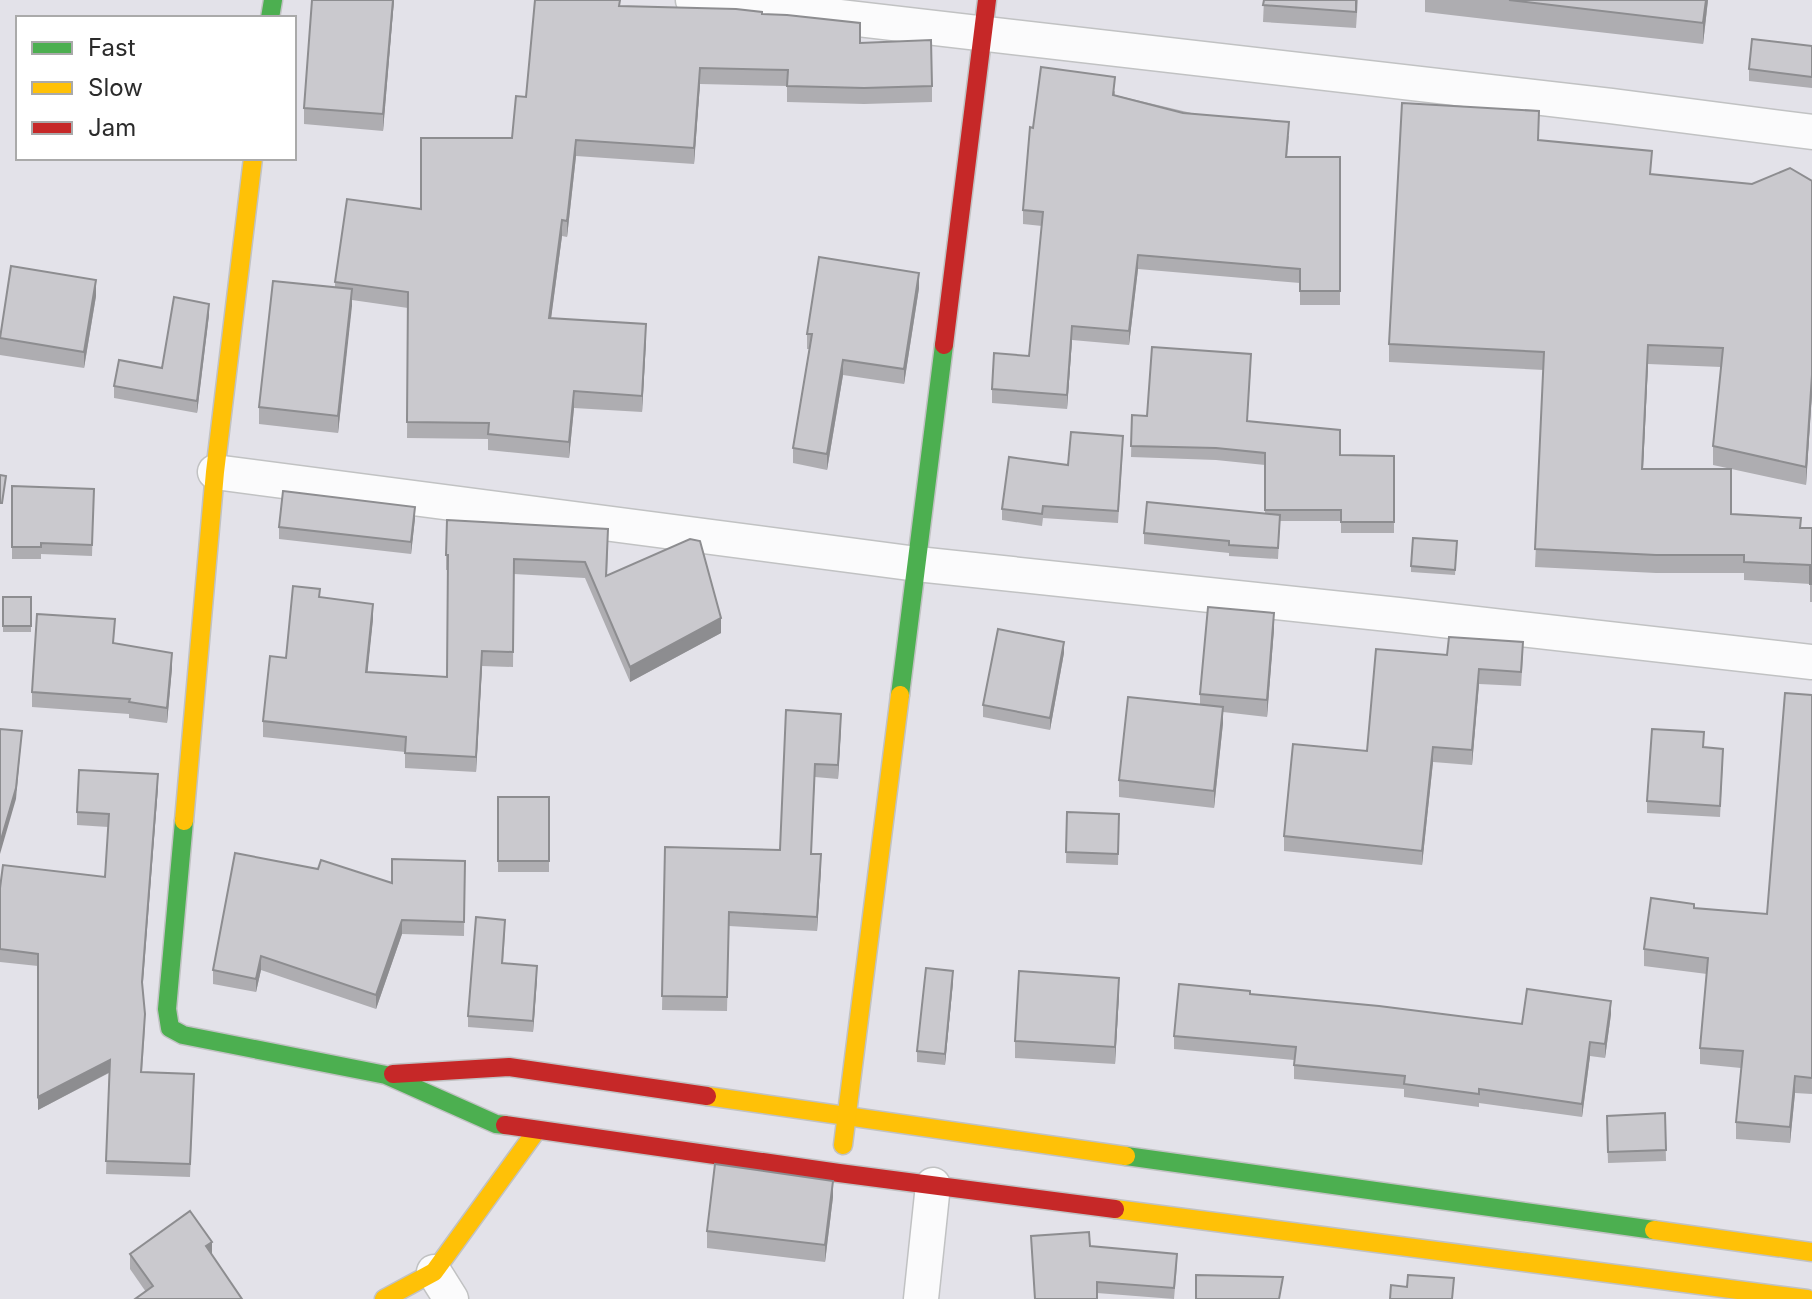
<svg xmlns="http://www.w3.org/2000/svg" width="1812" height="1299" viewBox="0 0 1812 1299" font-family="Inter,sans-serif">
<style>
.lines{fill:none;stroke-linecap:round;stroke-linejoin:round}
.street-casing{stroke:#c1c2c3;stroke-width:37}
.fast-casing{stroke:#c1c2c3;stroke-width:21}
.slow-casing{stroke:#c1c2c3;stroke-width:21}
.jam-casing{stroke:#c1c2c3;stroke-width:21}
.street{stroke:#fbfbfc;stroke-width:34}
.fast{stroke:#4caf50;stroke-width:18}
.slow{stroke:#ffc107;stroke-width:18}
.jam{stroke:#c62828;stroke-width:18}
.wall{fill:#aeadb1}
.shaded-wall{fill:#8d8d90}
.building{fill:#cac9ce;stroke:#8d8d90;stroke-width:2}
</style>
<rect width="100%" height="100%" fill="#e3e2e9"/>
<g class="lines">
<g class="street-casing">
<g id="street">
<path d="M693 0 1611 106 1812 132"/>
<path d="M215 472 917 564 1398 615 1812 662"/>
<path d="M434 1272 451 1299"/>
<path d="M921 1299 933 1185"/>
</g>
</g>
<g class="fast-casing">
<g id="fast">
<path d="M270 18 273 0"/>
<path d="M900 695 944 345"/>
<path d="M184 821 167 1009 170 1028 183 1035 386 1075 496 1124 505 1125"/>
<path d="M1126 1156 1654 1230"/>
</g>
</g>
<g class="slow-casing">
<g id="slow">
<path d="M184 821 215 472 253 158"/>
<path d="M707 1096 1126 1156"/>
<path d="M843 1145 900 695"/>
<path d="M1115 1209 1807 1299"/>
<path d="M1654 1230 1812 1252"/>
<path d="M384 1299 434 1272 537 1130"/>
</g>
</g>
<g class="jam-casing">
<g id="jam">
<path d="M944 345 987 0"/>
<path d="M393 1074 509 1067 707 1096"/>
<path d="M505 1125 839 1173 1115 1209"/>
</g>
</g>
<use href="#street" class="street"/>
<use href="#fast" class="fast"/>
<use href="#slow" class="slow"/>
<use href="#jam" class="jam"/>
</g>
<g class="wall">
<path d="M394 0 383 131 304 124V108Z"/>
<path d="M1264 0H1358L1356 28 1263 22Z"/>
<path d="M1425 0H1708L1703 44 1425 12Z"/>
<path d="M620 6 762 14 860 43 932 86V102L864 104 787 102V86L700 84 694 164 576 156 567 237 562 236 551 318 646 340 642 412 574 408 569 458 488 450V439L407 438 408 308 352 300 338 433 259 424V407L335 287V282L421 209 512 138 526 97Z"/>
<path d="M1812 46V88L1749 81V69Z"/>
<path d="M1115 91V95L1289 136 1287 157H1340V305H1300V283L1138 269 1129 345 1072 340 1067 409 992 403V389L1029 356 1042 226 1023 224V210L1033 128Z"/>
<path d="M1539 141 1651 174 1752 184 1812 181V393L1806 485 1713 465V446L1721 367 1648 364 1643 469 1731 514 1801 528H1812V602H1810V584L1744 580V573H1656L1535 567 1544 370 1389 362V344Z"/>
<path d="M919 288 904 384 843 375 827 470 793 463V448L810 349H807V334Z"/>
<path d="M96 296 84 368 0 355V333Z"/>
<path d="M209 315 197 413 114 398V386L162 368Z"/>
<path d="M1251 366 1247 421 1340 455 1394 456V533H1341V521H1280L1278 559 1229 556V553L1144 544V533L1265 513V465L1216 460 1131 457 1132 415 1147 416Z"/>
<path d="M1123 447 1118 523 1043 518 1042 526 1002 520V509L1068 465Z"/>
<path d="M12 486 94 489 92 556 41 554V559H12Z"/>
<path d="M415 518 411 554 279 539V527Z"/>
<path d="M1457 541 1455 575 1411 572V566Z"/>
<path d="M608 544 607 576 721 633 630 682 585 578 514 574 513 667 482 666 476 772 405 768V752L263 737V721L286 658 320 598 373 619 367 672 447 677V570H446V555Z"/>
<rect x="3" y="597" width="28" height="35"/>
<path d="M1274 629 1267 717 1223 712V723L1214 808 1119 797V780L1200 704V694Z"/>
<path d="M114 643 172 668 167 723 129 718V714L32 707V692Z"/>
<path d="M1064 653 1050 730 983 717V705Z"/>
<path d="M1447 655 1523 656 1521 686 1479 684 1472 765 1433 762 1422 865 1284 851V836L1367 751Z"/>
<path d="M1812 695V1094L1795 1093 1790 1143 1736 1139V1122L1741 1068 1700 1064V1048L1707 974 1644 966V949L1694 908 1767 914Z"/>
<path d="M786 710 841 727 838 779 815 777 811 854 821 868 817 931 729 926 727 1011 662 1010 665 847 780 850Z"/>
<path d="M1703 747 1723 760 1720 817 1647 813V801Z"/>
<path d="M158 787 142 988 145 1027 142 1072 194 1087 190 1177 106 1174 109 1073 38 1110V966L0 962V888L105 877 108 827 77 825V812Z"/>
<rect x="498" y="797" width="51" height="75"/>
<path d="M1067 812 1119 814 1118 865 1066 863Z"/>
<path d="M465 861 464 936 402 934 376 1009 261 970 256 992 213 984V970L392 883Z"/>
<path d="M505 932 503 963 537 978 533 1032 468 1027V1016Z"/>
<path d="M953 982 945 1065 917 1062V1051Z"/>
<path d="M1119 994 1115 1064 1015 1058V1041Z"/>
<path d="M1250 994 1522 1024 1611 1014 1605 1058 1590 1056 1582 1117 1479 1103V1107L1404 1097V1089L1294 1079V1060L1174 1049V1036Z"/>
<path d="M1665 1113 1666 1161 1608 1163 1607 1127Z"/>
<path d="M833 1197 825 1262 707 1248V1231Z"/>
<path d="M1031 1236 1090 1246 1177 1265 1174 1299 1097 1293V1299H1035Z"/>
<path d="M130 1254 212 1256 146 1292 130 1269Z"/>
</g>
<g class="shaded-wall">
<path d="M393 0H394L383 131V114Z"/>
<path d="M1706 0H1708L1703 44V23Z"/>
<path d="M700 68V84L694 164V148Z"/>
<path d="M576 140V156L567 237V221Z"/>
<path d="M562 220V236L549 334V318Z"/>
<path d="M1138 255V269L1129 345V331Z"/>
<path d="M919 273V288L904 384V369Z"/>
<path d="M96 280V296L84 368V352Z"/>
<path d="M352 289V306L338 433V416Z"/>
<path d="M209 304V315L197 413V401Z"/>
<path d="M646 324V340L642 412V396Z"/>
<path d="M1072 326V340L1067 409V395Z"/>
<path d="M1648 345V364L1642 488V469Z"/>
<path d="M843 360V375L827 470V454Z"/>
<path d="M1812 375V393L1806 485V467Z"/>
<path d="M574 391V408L569 458V442Z"/>
<path d="M415 507V518L411 554V542Z"/>
<path d="M373 604V619L366 687V672Z"/>
<path d="M1274 613V629L1267 717V700Z"/>
<path d="M721 618V633L630 682V667Z"/>
<path d="M1064 642V653L1050 730V718Z"/>
<path d="M482 651V666L476 772V757Z"/>
<path d="M172 653V668L167 723V708Z"/>
<path d="M1479 669V684L1472 765V750Z"/>
<path d="M1223 707V723L1214 808V791Z"/>
<path d="M841 714V727L838 779V765Z"/>
<path d="M22 731 16 799 0 854V843Z"/>
<path d="M1433 747V762L1422 865V851Z"/>
<path d="M158 774V787L142 995V982Z"/>
<path d="M821 854V868L817 931V917Z"/>
<path d="M402 920V934L376 1009V995Z"/>
<path d="M261 956V970L256 992V979Z"/>
<path d="M537 966V978L533 1032V1021Z"/>
<path d="M953 971V982L945 1065V1054Z"/>
<path d="M1119 978V994L1115 1064V1047Z"/>
<path d="M1611 1001V1014L1605 1058V1044Z"/>
<path d="M1590 1042V1056L1582 1117V1104Z"/>
<path d="M110 1060V1072L38 1110V1097Z"/>
<path d="M1795 1076V1093L1790 1143V1127Z"/>
<path d="M833 1181V1197L825 1262V1245Z"/>
<path d="M212 1242V1257L206 1246Z"/>
</g>
<g class="building">
<path d="M312 0H393L383 114 304 108Z"/>
<path d="M535 0H620L619 6 736 9 762 12V14L787 15 860 23V43L931 40 932 86 864 88 787 86 788 70 700 68 694 148 576 140 567 221 562 220 549 318 646 324 642 396 574 391 569 442 488 434 489 423 407 422 408 292 335 282 347 199 421 209V138H512L516 96 526 97Z"/>
<path d="M1264 0H1356V12L1263 5Z"/>
<path d="M1509 0H1706L1703 23Z"/>
<path d="M1752 39 1812 46V77L1749 69Z"/>
<path d="M1041 67 1115 77 1113 95 1183 113 1289 122 1286 157H1340V291H1300V269L1138 255 1129 331 1072 326 1067 395 992 389 994 353 1029 356 1043 212 1023 210 1030 127 1033 128Z"/>
<path d="M1402 103 1539 111 1538 140 1652 151 1650 174 1752 184 1790 168 1812 181V375L1806 467 1713 446 1723 348 1648 345 1642 469H1731V514L1801 518 1800 528H1812V584H1810V565L1744 562V555H1656L1535 549 1544 352 1389 344Z"/>
<path d="M819 257 919 273 904 369 843 360 827 454 793 448 812 334H807Z"/>
<path d="M11 266 96 280 84 352 0 338Z"/>
<path d="M273 281 352 289 338 416 259 407Z"/>
<path d="M174 297 209 304 197 401 114 386 119 360 162 368Z"/>
<path d="M1152 347 1251 354 1247 421 1340 430V455L1394 456V522H1341V510H1265V453L1216 448 1131 446 1132 415 1147 416Z"/>
<path d="M1071 432 1123 436 1118 511 1043 506 1042 514 1002 509 1009 457 1068 465Z"/>
<path d="M0 475 6 476 2 503H0Z"/>
<path d="M12 486 94 489 92 545 41 543V547H12Z"/>
<path d="M283 491 415 507 411 542 279 527Z"/>
<path d="M1147 502 1280 515 1278 548 1229 545V541L1144 533Z"/>
<path d="M447 520 608 529 606 576 690 539 700 541 721 618 630 667 585 562 514 559 513 652 482 651 476 757 405 753 406 737 263 721 270 656 286 658 293 586 320 589 319 597 373 604 366 672 447 677 448 555H446Z"/>
<path d="M1413 538 1457 541 1455 570 1411 566Z"/>
<rect x="3" y="597" width="28" height="29"/>
<path d="M1208 607 1274 613 1267 700 1200 694Z"/>
<path d="M37 614 115 619 113 643 172 653 167 708 129 702 130 699 32 692Z"/>
<path d="M998 629 1064 642 1050 718 983 705Z"/>
<path d="M1449 637 1523 642 1521 672 1479 669 1472 750 1433 747 1422 851 1284 836 1293 744 1367 751 1376 649 1447 655Z"/>
<path d="M1785 693 1812 695V1078L1795 1076 1790 1127 1736 1122 1743 1051 1700 1048 1708 958 1644 949 1651 898 1694 904V908L1767 914Z"/>
<path d="M1128 697 1223 707 1214 791 1119 780Z"/>
<path d="M786 710 841 714 838 765 815 764 811 854H821L817 917 729 912 727 997 662 996 665 847 780 850Z"/>
<path d="M0 729 22 731 16 788 0 843Z"/>
<path d="M1652 729 1704 732 1703 747 1723 749 1720 806 1647 801Z"/>
<path d="M79 770 158 774 142 982 145 1014 141 1072 194 1074 190 1164 106 1161 110 1060 38 1097V954L0 949V888L3 865 105 877 109 814 77 812Z"/>
<rect x="498" y="797" width="51" height="64"/>
<path d="M1067 812 1119 814 1118 854 1066 852Z"/>
<path d="M235 853 318 869 321 860 392 883V859L465 861 464 922 402 920 376 995 261 956 256 979 213 970Z"/>
<path d="M476 917 505 920 502 963 537 966 533 1021 468 1016Z"/>
<path d="M926 968 953 971 945 1054 917 1051Z"/>
<path d="M1019 971 1119 978 1115 1047 1015 1041Z"/>
<path d="M1179 984 1250 991V994L1379 1006 1522 1024 1527 989 1611 1001 1605 1044 1590 1042 1582 1104 1479 1089V1094L1404 1084 1405 1076 1294 1065 1296 1047 1174 1036Z"/>
<path d="M1665 1113 1666 1150 1608 1152 1607 1116Z"/>
<path d="M715 1164 833 1181 825 1245 707 1231Z"/>
<path d="M190 1211 212 1242 206 1246 242 1299H135L153 1286 130 1254Z"/>
<path d="M1089 1232 1090 1246 1177 1254 1174 1288 1097 1282V1299H1035L1031 1236Z"/>
<path d="M1196 1275 1283 1277 1279 1299H1196Z"/>
<path d="M1408 1275 1454 1278 1452 1299H1390L1391 1285 1407 1287Z"/>
</g>
<rect x="16" y="16" width="280" height="144" fill="#ffffff" stroke="#aaaaaa" stroke-width="2"/>
<rect x="32" y="42" width="40" height="12" fill="#4caf50" stroke="#aaaaaa" stroke-width="2"/>
<text x="88" y="56" font-size="24" fill="#2b2b2b">Fast</text>
<rect x="32" y="82" width="40" height="12" fill="#ffc107" stroke="#aaaaaa" stroke-width="2"/>
<text x="88" y="96" font-size="24" fill="#2b2b2b">Slow</text>
<rect x="32" y="122" width="40" height="12" fill="#c62828" stroke="#aaaaaa" stroke-width="2"/>
<text x="88" y="136" font-size="24" fill="#2b2b2b">Jam</text>
</svg>
